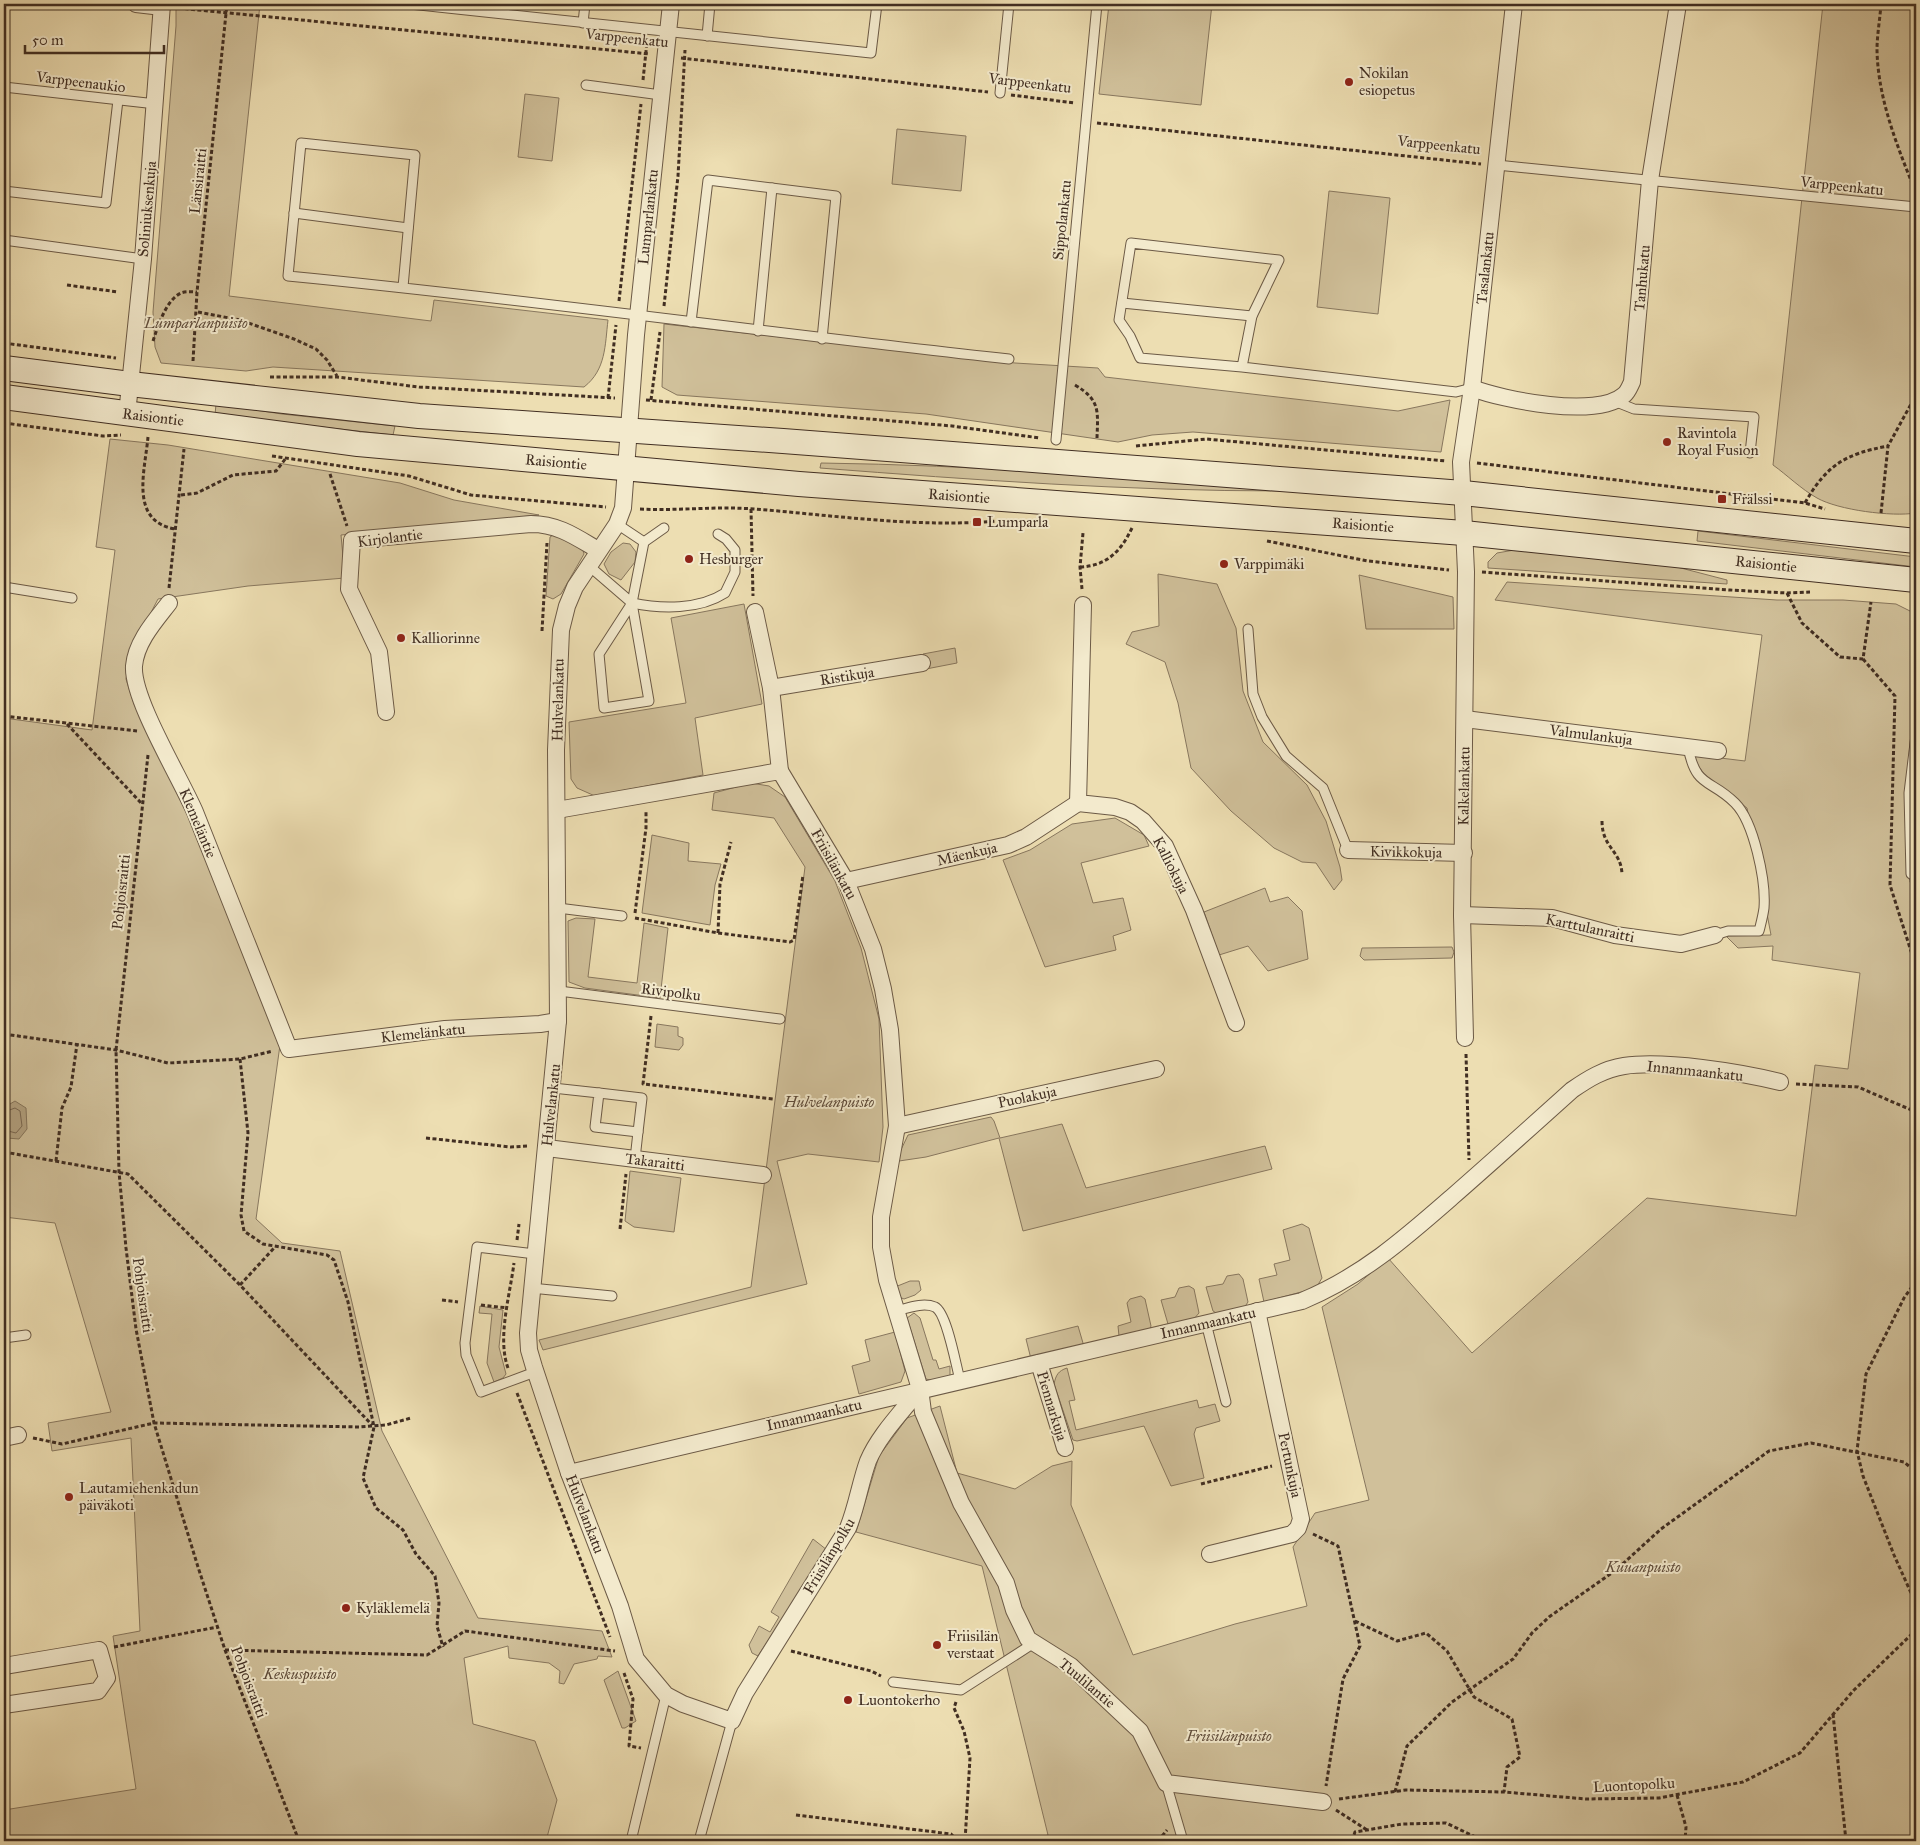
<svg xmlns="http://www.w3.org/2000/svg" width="1920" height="1845" viewBox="0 0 1920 1845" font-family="'IM FELL Great Primer',serif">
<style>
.green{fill:#d0c09a;stroke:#88775e}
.water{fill:#b3a281;stroke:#85745b}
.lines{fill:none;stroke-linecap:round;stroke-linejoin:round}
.shore{stroke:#7a6852;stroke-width:1}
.lane-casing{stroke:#6c5a46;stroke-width:11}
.street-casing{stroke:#6c5a46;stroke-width:18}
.secondary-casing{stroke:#412e22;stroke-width:26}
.path{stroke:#412e22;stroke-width:3;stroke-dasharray:4 2.5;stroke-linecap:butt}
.lane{stroke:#f3eacd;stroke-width:9}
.street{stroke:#f3eacd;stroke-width:16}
.secondary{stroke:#f3eacd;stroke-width:24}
.poi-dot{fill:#8f2418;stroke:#f3eacd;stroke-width:2}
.labels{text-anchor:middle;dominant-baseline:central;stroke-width:4;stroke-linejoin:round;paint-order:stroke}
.street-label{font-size:15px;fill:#412e22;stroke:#f3eacd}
.poi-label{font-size:15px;fill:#412e22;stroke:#f3eacd;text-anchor:start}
.park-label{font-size:15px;font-style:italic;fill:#5e4b3a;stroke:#f3eacd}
</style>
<rect width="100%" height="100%" fill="#eddeb2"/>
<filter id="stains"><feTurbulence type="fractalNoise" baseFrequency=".004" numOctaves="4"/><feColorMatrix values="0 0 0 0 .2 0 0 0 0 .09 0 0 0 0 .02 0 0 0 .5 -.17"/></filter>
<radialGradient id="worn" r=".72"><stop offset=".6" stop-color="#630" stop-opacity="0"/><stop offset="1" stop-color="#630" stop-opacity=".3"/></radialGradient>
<g class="green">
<path d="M176 4H260L229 296 431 321 434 300 608 320C605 345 606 370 584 387L273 367 246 371 161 363 155 347 153 312 176 26Z"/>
<path d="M1109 4H1212L1201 105 1099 94Z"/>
<path d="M1823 4H1916V513C1892 517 1838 510 1817 498 1801 489 1787 475 1773 465Z"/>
<path d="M525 94 559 98 552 161 518 157Z"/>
<path d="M897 129 966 136 961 191 892 184Z"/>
<path d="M1329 191 1390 198 1378 314 1317 307Z"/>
<path d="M664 324 1015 363 1098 368 1105 377 1398 411 1450 400 1441 452 1193 432 1152 435 1118 442 926 414 677 395 662 387Z"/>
<path d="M216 404 282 414 395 426 393 435 215 415Z"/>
<path d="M110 439 168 445 400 483 454 500 539 515 341 535 345 578 248 586 158 599 131 651 126 679 134 704 185 806 280 1045 256 1219 282 1243 340 1251 382 1431 478 1618 602 1631 612 1657 598 1656 597 1659 574 1664 564 1684 559 1683 560 1671 549 1663 509 1658 508 1646 464 1658 473 1724 535 1741 557 1800 546 1841H4V1810L136 1789 113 1636 140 1631 131 1438 52 1451 48 1423 111 1412 55 1223 4 1217V718L92 730 115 550 96 547Z"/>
<path d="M821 463C975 465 1129 477 1283 491 1128 491 974 480 820 468Z"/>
<path d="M1698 531 1916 557V567L1697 541Z"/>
<path d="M556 533 582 546 584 554 561 594 553 599 546 596 550 537Z"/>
<path d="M623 543 630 544 636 552 635 562 621 580 609 574 604 564 611 552Z"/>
<path d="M1520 549 1677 567 1727 580V584L1488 568V562L1497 553Z"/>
<path d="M1158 574 1217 584 1236 628 1243 691 1263 742 1307 785 1326 821 1340 867 1342 880 1334 890 1316 863 1302 862 1274 848 1231 811 1191 768 1178 703 1165 662 1126 644 1132 632 1159 626Z"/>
<path d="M1359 575 1453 597 1454 629H1366Z"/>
<path d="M1507 582 1777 600H1843L1896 604 1916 614V685L1906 784 1910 882 1916 890V1841H1025L1048 1835 982 1566 856 1532 879 1456 907 1418 940 1406 957 1473 1015 1489 1052 1466 1072 1461 1071 1505 1133 1655 1235 1624 1307 1606 1293 1547 1315 1513 1369 1500 1322 1307 1358 1284 1388 1258 1472 1353 1647 1198 1796 1216 1815 1065 1848 1069 1860 973 1772 960 1773 946 1738 948 1726 936 1771 935 1747 808 1704 774 1693 758 1696 755 1745 761 1762 635 1495 600Z"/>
<path d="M744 604 762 704 695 718 703 775 595 796 577 788 571 779 569 722 686 703 671 618Z"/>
<path d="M955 648 957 663 926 669 923 654Z"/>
<path d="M751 783 769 786 785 797 835 881 861 948 879 1019 883 1127 879 1162 808 1154 777 1161 807 1284 543 1350 539 1340 751 1287 805 867 774 818 712 810 714 793Z"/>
<path d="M1115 818 1144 835 1149 846 1081 863 1093 903 1123 898 1131 930 1113 936 1116 950 1045 967 1003 860 1030 850 1072 824Z"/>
<path d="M652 835 689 843 688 861 721 864 715 885 710 925 642 913Z"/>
<path d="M1265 888 1270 902 1288 897 1302 911 1308 959 1268 971 1248 946 1219 955 1204 912Z"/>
<path d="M576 918 595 919 588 977 637 983 644 923 668 928 660 998 585 988 569 982 568 921Z"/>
<path d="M1452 947 1454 952 1452 958 1364 960 1360 956 1362 948Z"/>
<path d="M657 1024 678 1027V1036L683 1038V1045L679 1050 655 1047Z"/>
<path d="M991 1117 994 1121 1000 1138 1062 1124 1086 1188 1265 1146 1272 1169 1023 1231 999 1138 926 1157 899 1161V1154L908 1135Z"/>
<path d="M630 1171 681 1178 674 1232 634 1227 625 1221Z"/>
<path d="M1302 1224 1309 1228 1322 1278 1316 1288 1264 1302 1259 1279 1277 1275 1274 1264 1290 1260 1283 1230Z"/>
<path d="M1239 1274 1243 1279 1248 1302 1244 1308 1218 1314 1213 1311 1206 1287 1223 1284 1227 1276Z"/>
<path d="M910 1281H919L921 1290 915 1295 904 1299 897 1296 895 1287Z"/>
<path d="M1189 1286 1194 1289 1199 1313 1193 1320 1171 1325 1168 1324 1161 1300 1175 1297 1179 1288Z"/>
<path d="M1141 1296 1145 1299 1151 1326 1149 1331 1119 1336 1118 1326 1131 1322 1127 1303 1130 1299Z"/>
<path d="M480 1306 503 1310 499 1347 506 1374 503 1378 494 1382 487 1363 492 1314 479 1313Z"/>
<path d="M914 1313 920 1318 933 1360H936L939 1369 950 1366V1379L938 1382 926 1379 907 1318Z"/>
<path d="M1078 1326 1083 1343 1081 1347 1031 1359 1026 1339Z"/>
<path d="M895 1332 905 1371 901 1382 859 1394 852 1366 870 1361 865 1340Z"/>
<path d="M1067 1368 1075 1400 1069 1401 1076 1430 1197 1400 1199 1408 1215 1404 1220 1421 1196 1428 1194 1434 1204 1478 1171 1486 1144 1426 1077 1441 1073 1440 1054 1384C1056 1375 1058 1371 1067 1368Z"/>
<path d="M813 1539 827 1550 758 1656 752 1653 749 1645 759 1626 770 1632 779 1617 771 1612Z"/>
<path d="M618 1671 636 1721 625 1728H622L604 1680Z"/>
</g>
<path class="water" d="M15 1101 26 1108 27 1129 19 1139 7 1138 4 1125 5 1107Z"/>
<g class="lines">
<path class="shore" d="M4 1112 15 1108 20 1111 22 1126 16 1133 4 1130"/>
<g class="lane-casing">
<g id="lane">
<path d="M410 4 871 53 877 4"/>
<path d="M583 23 585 4"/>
<path d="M707 36 710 4"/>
<path d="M586 85 661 95"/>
<path d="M4 87 156 104"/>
<path d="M1000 93 1009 4"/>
<path d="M1497 165 1916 207"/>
<path d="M4 191 106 203 118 100"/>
<path d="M294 213 408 228"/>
<path d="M4 240 143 259"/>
<path d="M403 287 415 155 301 143 288 276C528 299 768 333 1009 359"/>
<path d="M1122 303 1252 316"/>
<path d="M691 322 708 180 836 196 822 339"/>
<path d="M758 331 772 188"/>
<path d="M1242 367 1252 316 1279 260 1131 243 1119 320 1130 336 1140 358 1242 367 1456 392 1472 388"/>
<path d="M1614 401 1634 409 1754 417 1750 453"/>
<path d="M1056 440 1097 4"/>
<path d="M644 542 664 528"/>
<path d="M588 565 632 603 599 654 604 708 649 701 632 603 644 542 617 524"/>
<path d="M4 587 72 598"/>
<path d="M632 603C661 609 699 610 725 593L735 572V550L726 539 718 534"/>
<path d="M1248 629 1253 694 1262 717 1286 756 1323 788 1348 850"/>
<path d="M1916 735 1909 793 1911 874 1916 877"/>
<path d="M1688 747C1696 789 1710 778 1735 803 1754 822 1766 881 1764 908 1763 916 1761 923 1759 931H1728L1715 935"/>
<path d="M558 908 622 916"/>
<path d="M559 991 780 1019"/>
<path d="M553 1088 599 1093 595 1127 638 1132 635 1159"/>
<path d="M599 1093 642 1098 638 1132"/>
<path d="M535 1254 477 1247 465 1343 466 1355 481 1392 535 1372"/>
<path d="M531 1288 612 1296"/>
<path d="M896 1311C908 1308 923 1302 935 1307 947 1313 956 1366 960 1380"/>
<path d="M1206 1323 1226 1402"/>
<path d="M4 1338 26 1335"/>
<path d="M893 1682 961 1690 1034 1643"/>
<path d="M1166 1783 1183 1841"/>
<path d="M631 1841 666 1695"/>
<path d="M699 1841 732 1721"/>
</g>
</g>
<g class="street-casing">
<g id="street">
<path d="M136 4 162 7"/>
<path d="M671 4 636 335 623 508 617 524 575 587 567 606 561 630 556 750 558 1021 528 1333 529 1350 534 1367 569 1473 620 1606 636 1659 666 1695 683 1704 732 1721 745 1693 848 1528C857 1506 860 1483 868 1461 879 1435 902 1412 920 1389"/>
<path d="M1472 388C1503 400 1597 419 1624 395 1628 392 1630 386 1632 382L1650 180 1678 4"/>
<path d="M127 414 143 259 162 4"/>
<path d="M169 603C155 621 136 642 134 666 132 699 180 777 195 812 227 891 257 970 289 1049L445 1029 540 1024 558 1021"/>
<path d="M1083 605 1078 803 1115 807 1130 812 1143 821 1165 846 1194 910 1236 1023"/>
<path d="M755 612 771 688 780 771"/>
<path d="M771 688 922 663"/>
<path d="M386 712 379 652 349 589 352 540 531 524C558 524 576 537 598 550"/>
<path d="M1465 719 1718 751"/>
<path d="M557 810 780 771 846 881 873 949 883 989 890 1030 897 1126 881 1217V1247L887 1280 920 1389 923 1412 961 1503 1006 1583 1014 1610 1028 1639 1071 1666 1140 1731 1166 1783 1323 1802"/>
<path d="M1348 850 1464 853"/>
<path d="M846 881 1008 845 1026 837 1078 803"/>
<path d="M1462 915 1552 918 1615 935 1681 944 1715 935"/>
<path d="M1465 1038 1462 915 1466 572 1461 462 1472 388 1514 4"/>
<path d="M897 1126 1156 1069"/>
<path d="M547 1148 763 1175"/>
<path d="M1039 1363 1065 1448"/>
<path d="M4 1438 18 1435"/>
<path d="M569 1473 1302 1301C1362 1276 1404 1239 1452 1197 1492 1162 1532 1126 1572 1090 1588 1079 1604 1069 1624 1066 1665 1060 1739 1072 1780 1082"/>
<path d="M1210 1554 1292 1534 1298 1528 1301 1519 1257 1311"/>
<path d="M4 1666 99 1650 107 1678 98 1691 4 1705"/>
</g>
</g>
<g class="secondary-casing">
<g id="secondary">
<path d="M4 368 130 384 419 416 783 441 1463 493 1916 541"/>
<path d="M4 397 358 444 799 484 1464 533 1916 580"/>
</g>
</g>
<g class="path">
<path d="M1881 4C1880 19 1877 35 1877 50 1878 100 1898 148 1916 193"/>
<path d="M178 8 650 54"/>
<path d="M681 58 988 92"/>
<path d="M643 80 647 42"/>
<path d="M1011 95 1075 103"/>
<path d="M1097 123 1481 164"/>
<path d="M1916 274 1914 303 1916 342"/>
<path d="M67 285 118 292"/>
<path d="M619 301 641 104"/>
<path d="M664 306 678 176 685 50"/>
<path d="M198 312 240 320 294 339 316 349 327 360 337 376"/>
<path d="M153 341C158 326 166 300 181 293 186 291 193 292 197 292"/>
<path d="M4 343 116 358"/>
<path d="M193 361 197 292 227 4"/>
<path d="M270 377H337L419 387 615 398"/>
<path d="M1075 385C1100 400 1098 410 1097 438"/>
<path d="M608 398 616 325"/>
<path d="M646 400 952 426 1040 438"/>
<path d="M651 400 660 332"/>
<path d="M4 423 103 436 121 435"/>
<path d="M148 437C145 471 129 521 175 529"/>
<path d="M1136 446 1206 439 1446 461"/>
<path d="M272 456 409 476 471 495 606 507"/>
<path d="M1477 463 1805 503 1825 509"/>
<path d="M330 474 347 526"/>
<path d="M181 495 197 493 233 475 276 471 286 458"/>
<path d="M1805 503C1827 464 1846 454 1888 446"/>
<path d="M640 509C678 511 716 506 754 509 833 515 916 528 996 521"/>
<path d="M751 509 753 596"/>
<path d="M1881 513 1888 446 1916 395"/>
<path d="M1267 541 1368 561 1449 570"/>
<path d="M1080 567C1107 566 1121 551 1132 528"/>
<path d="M1482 572 1730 590 1787 593 1810 592"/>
<path d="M169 588 184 449"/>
<path d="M1082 589 1080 567 1083 533"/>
<path d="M1787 593 1802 623 1840 657 1863 659 1871 602"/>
<path d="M542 631 547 543"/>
<path d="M1863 659 1895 696 1890 885 1916 967"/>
<path d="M4 716 137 731"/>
<path d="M67 724 142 804"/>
<path d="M148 755 116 1050 119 1172 126 1248 136 1329 154 1423 198 1567 225 1650 299 1841"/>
<path d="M1602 821C1602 848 1621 850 1622 874"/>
<path d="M635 913 646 828V810"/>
<path d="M635 918 718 933 790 942 794 940 803 875"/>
<path d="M718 933 720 884 731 842"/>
<path d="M651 1016 643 1084 773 1099"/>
<path d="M4 1034 116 1050 168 1063 240 1059 273 1051"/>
<path d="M1466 1054 1469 1160"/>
<path d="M240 1059 248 1133 241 1215 244 1231 263 1244 327 1255 334 1260 348 1302 374 1427 363 1478 376 1508 403 1530 416 1554 435 1576 439 1603 437 1626 443 1647"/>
<path d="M1796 1084 1858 1087 1916 1112"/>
<path d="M426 1138 511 1147 529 1146"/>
<path d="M4 1152 128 1174 240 1285 372 1425"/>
<path d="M56 1161 62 1108 71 1087 77 1044"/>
<path d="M620 1229 626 1174"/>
<path d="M517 1240 519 1224"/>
<path d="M1916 1281 1904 1298 1866 1374 1857 1451 1863 1476 1894 1555 1916 1604"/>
<path d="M240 1285 275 1247"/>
<path d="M442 1300 458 1302"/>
<path d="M481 1305 508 1308"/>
<path d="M508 1368C497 1338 510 1295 514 1263"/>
<path d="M517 1393 610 1637"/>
<path d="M33 1438 62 1444 154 1423 359 1427 386 1425 411 1418"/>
<path d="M1201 1484 1272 1466"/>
<path d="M1313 1534 1338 1546 1360 1646 1343 1679 1326 1786"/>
<path d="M1355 1621 1397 1641 1426 1633 1447 1651 1474 1697 1512 1719 1520 1757 1507 1767 1504 1792"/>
<path d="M114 1647 217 1627"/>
<path d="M225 1650 427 1655 465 1631 615 1651"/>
<path d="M791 1651 871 1671 881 1676"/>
<path d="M624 1673 633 1699 629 1746 641 1748"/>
<path d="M956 1702 954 1708 964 1731 970 1758 965 1841"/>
<path d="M1833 1714 1846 1841"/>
<path d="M1395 1792 1407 1746 1452 1702 1513 1659 1532 1633 1549 1617 1616 1570 1661 1529 1769 1451 1811 1443 1904 1462 1916 1472"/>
<path d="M1677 1795 1686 1827 1685 1841"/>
<path d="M1339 1799 1406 1790 1504 1792 1586 1799 1659 1798 1743 1782 1800 1753 1854 1690 1916 1630"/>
<path d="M1336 1810 1367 1830"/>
<path d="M796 1815 951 1834 958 1841"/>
<path d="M1158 1841 1167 1830"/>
<path d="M1352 1841 1355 1832 1402 1824 1446 1823 1484 1841"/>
</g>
<use href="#lane" class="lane"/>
<use href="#street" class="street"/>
<use href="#secondary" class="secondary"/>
</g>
<g class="poi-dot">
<circle cx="1349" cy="82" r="5"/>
<circle cx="1667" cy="442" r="5"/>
<rect x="1717" y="494" width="10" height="10" rx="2.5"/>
<rect x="972" y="517" width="10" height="10" rx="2.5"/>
<circle cx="689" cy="559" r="5"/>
<circle cx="1224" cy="564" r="5"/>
<circle cx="401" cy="638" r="5"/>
<circle cx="69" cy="1497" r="5"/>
<circle cx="346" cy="1608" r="5"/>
<circle cx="937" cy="1645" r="5"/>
<circle cx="848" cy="1700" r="5"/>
</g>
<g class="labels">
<g class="street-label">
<text transform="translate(627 38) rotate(6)">Varppeenkatu</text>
<text transform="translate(81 82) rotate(7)">Varppeenaukio</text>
<text transform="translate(1030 83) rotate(7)">Varppeenkatu</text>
<text transform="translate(1439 145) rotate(6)">Varppeenkatu</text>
<text transform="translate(198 181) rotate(-84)">Länsiraitti</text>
<text transform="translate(1842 186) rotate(6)">Varppeenkatu</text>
<text transform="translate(147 209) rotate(-85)">Soliniuksenkuja</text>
<text transform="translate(648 217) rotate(-84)">Lumparlankatu</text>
<text transform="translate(1062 220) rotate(-84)">Sippolankatu</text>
<text transform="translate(1485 268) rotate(-84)">Tasalankatu</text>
<text transform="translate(1642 278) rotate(-85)">Tanhukatu</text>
<text transform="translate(153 417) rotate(7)">Raisiontie</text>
<text transform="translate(556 462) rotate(5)">Raisiontie</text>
<text transform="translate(959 496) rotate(4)">Raisiontie</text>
<text transform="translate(1363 525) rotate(4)">Raisiontie</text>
<text transform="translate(390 538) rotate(-7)">Kirjolantie</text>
<text transform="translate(1766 564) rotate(6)">Raisiontie</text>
<text transform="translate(847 676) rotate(-9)">Ristikuja</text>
<text transform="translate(558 700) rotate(-89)">Hulvelankatu</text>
<text transform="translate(1591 735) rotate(7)">Valmulankuja</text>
<text transform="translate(1464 786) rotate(-89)">Kalkelankatu</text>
<text transform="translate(198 823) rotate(67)">Klemeläntie</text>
<text transform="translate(1406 852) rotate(1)">Kivikkokuja</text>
<text transform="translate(967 854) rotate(-13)">Mäenkuja</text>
<text transform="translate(834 864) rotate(61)">Friisilänkatu</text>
<text transform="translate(1171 865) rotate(63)">Kalliokuja</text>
<text transform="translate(121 892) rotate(-84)">Pohjoisraitti</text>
<text transform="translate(1590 928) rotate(12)">Karttulanraitti</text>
<text transform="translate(671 992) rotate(7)">Rivipolku</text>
<text transform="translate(423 1033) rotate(-6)">Klemelänkatu</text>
<text transform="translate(1695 1071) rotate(6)">Innanmaankatu</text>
<text transform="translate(1027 1097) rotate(-12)">Puolakuja</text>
<text transform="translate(551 1105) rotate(-84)">Hulvelankatu</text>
<text transform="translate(655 1162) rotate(7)">Takaraitti</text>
<text transform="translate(143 1295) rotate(82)">Pohjoisraitti</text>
<text transform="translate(1208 1323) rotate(-13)">Innanmaankatu</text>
<text transform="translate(1052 1406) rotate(73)">Piennarkuja</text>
<text transform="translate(814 1415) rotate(-13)">Innanmaankatu</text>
<text transform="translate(1290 1465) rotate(78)">Pertunkuja</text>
<text transform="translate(585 1514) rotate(69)">Hulvelankatu</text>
<text transform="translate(829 1556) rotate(-59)">Friisilänpolku</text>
<text transform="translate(249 1682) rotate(69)">Pohjoisraitti</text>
<text transform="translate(1087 1683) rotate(40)">Tuulilantie</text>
<text transform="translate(1634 1785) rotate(-3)">Luontopolku</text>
</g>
<g class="poi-label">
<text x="1359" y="73">Nokilan<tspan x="1359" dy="17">esiopetus</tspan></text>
<text x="1677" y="433">Ravintola<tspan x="1677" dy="17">Royal Fusion</tspan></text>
<text x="1732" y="499">Frälssi</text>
<text x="987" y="522">Lumparla</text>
<text x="699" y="559">Hesburger</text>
<text x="1234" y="564">Varppimäki</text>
<text x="411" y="638">Kalliorinne</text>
<text x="79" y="1488">Lautamiehenkadun<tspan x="79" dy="17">päiväkoti</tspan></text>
<text x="356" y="1608">Kyläklemelä</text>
<text x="947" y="1636">Friisilän<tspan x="947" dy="17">verstaat</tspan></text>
<text x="858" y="1700">Luontokerho</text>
</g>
<g class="park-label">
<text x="196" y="323">Lumparlanpuisto</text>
<text x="829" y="1102">Hulvelanpuisto</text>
<text x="1643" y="1567">Kuuanpuisto</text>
<text x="300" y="1674">Keskuspuisto</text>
<text x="1229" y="1736">Friisilänpuisto</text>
</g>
</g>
<rect width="1920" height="1845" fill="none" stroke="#eddeb2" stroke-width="20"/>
<rect x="5" y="5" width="1910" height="1835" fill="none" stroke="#412e22" stroke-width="2.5"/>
<rect x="10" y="10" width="1900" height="1825" fill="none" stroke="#412e22"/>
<path d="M25 45v8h139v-8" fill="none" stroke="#412e22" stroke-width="2.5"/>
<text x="32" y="45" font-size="15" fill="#412e22" stroke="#f3eacd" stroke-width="4" paint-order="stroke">50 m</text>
<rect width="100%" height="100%" filter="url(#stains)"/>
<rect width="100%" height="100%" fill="url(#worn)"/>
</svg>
